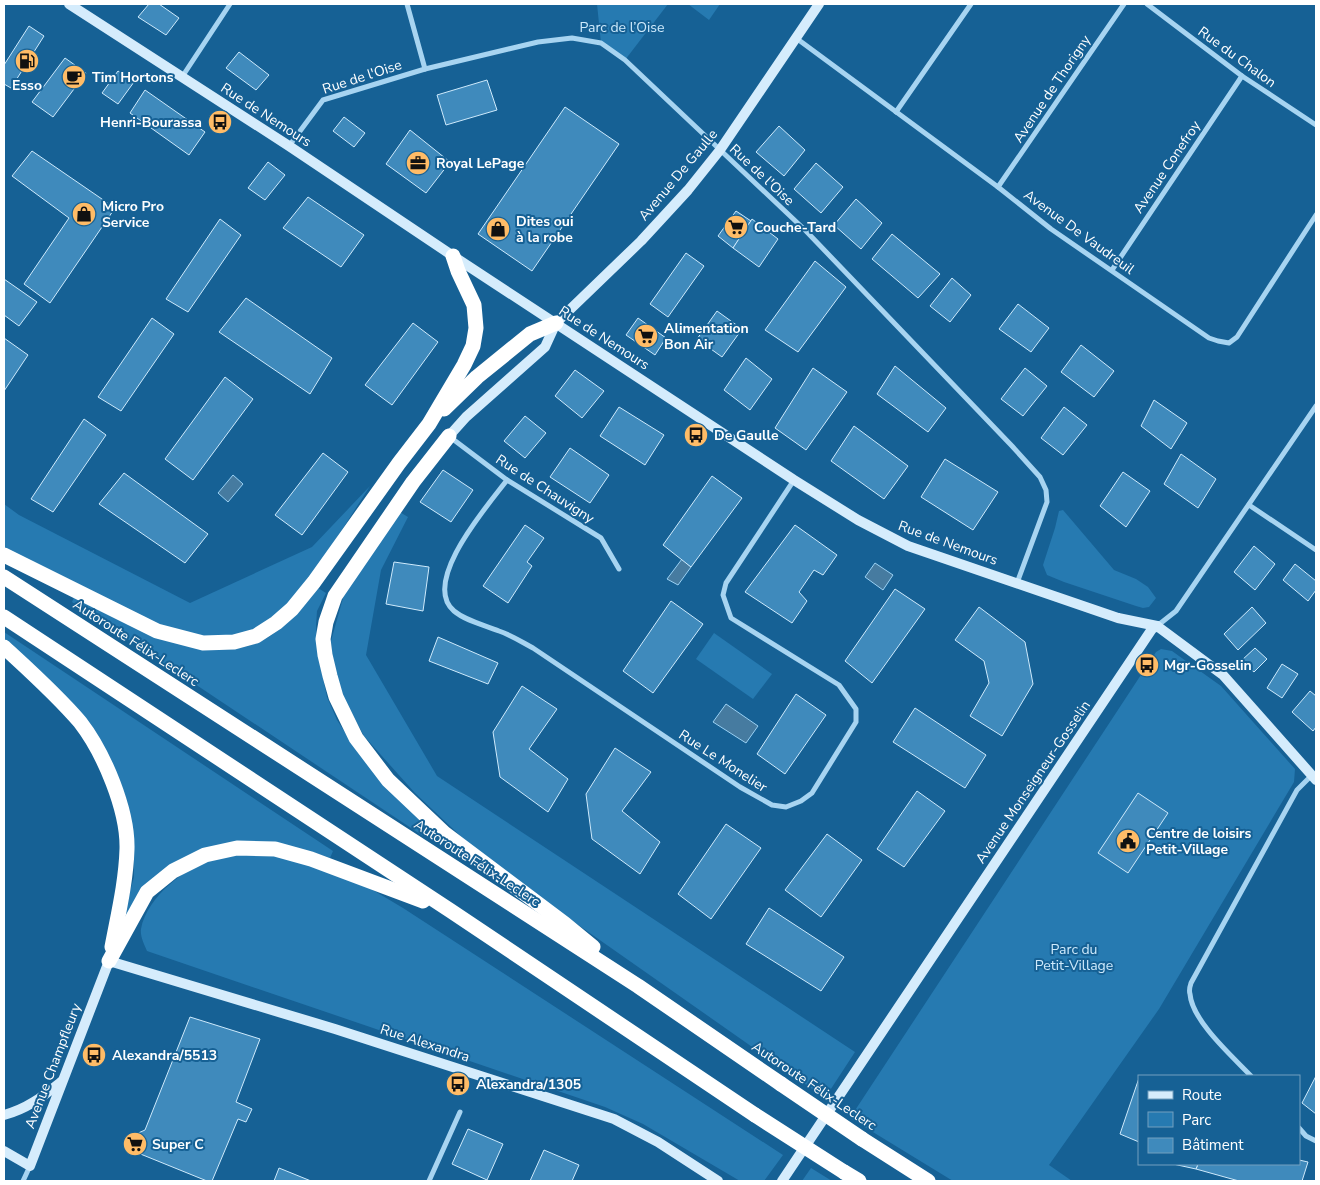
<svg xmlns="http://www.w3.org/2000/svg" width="1320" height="1185" viewBox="0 0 1320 1185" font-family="'Nunito Sans',sans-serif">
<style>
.green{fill:#267ab1}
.water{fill:#467ba0;stroke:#9ad1f4}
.building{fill:#3f8abc;stroke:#ceeafc}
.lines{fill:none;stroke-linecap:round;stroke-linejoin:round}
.street{stroke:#a7d4f1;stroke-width:5}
.secondary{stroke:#d5ecfc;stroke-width:10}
.highway{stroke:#fff;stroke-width:15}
.highway-bridge{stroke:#fff;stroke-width:15}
.labels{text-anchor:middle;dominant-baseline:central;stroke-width:4;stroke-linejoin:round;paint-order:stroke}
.park-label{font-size:14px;fill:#ceeafc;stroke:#166195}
.street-label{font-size:14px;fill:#fff;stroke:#166195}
.poi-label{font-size:14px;font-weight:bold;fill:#fff;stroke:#166195;text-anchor:start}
</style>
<rect width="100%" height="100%" fill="#166195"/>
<g class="green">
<path d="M597 4H668L625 60 601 43Z"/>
<path d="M688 4H720L709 20Z"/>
<path d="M370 486 329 550 294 600 268 625 235 637 207 639 178 633 4 551V504L19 515 190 603 312 547Z"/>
<path d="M1063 510 1114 570 1136 579 1148 587 1156 598 1149 607 1143 608 1136 606 1064 582 1047 575 1043 565 1055 528 1059 511Z"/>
<path d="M398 511 408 517 381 570 366 655 437 776 855 1052 825 1098 527 889 470 845 415 793 364 736 344 698 333 663 331 641 345 591Z"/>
<path d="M318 588 326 593 317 611 316 626 318 655 327 697 337 720 357 751 431 829 423 836 72 602 75 595 193 647C256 658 281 634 318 588Z"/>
<path d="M4 632 333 851 330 858 310 851 213 847 122 920 134 877V849L132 826 127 800 116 772 4 641Z"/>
<path d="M714 633 772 674 753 699 696 659Z"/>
<path d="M1161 649 1172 651 1221 686 1295 769 1294 782 1159 1009 1049 1165 1072 1181H953L850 1118 1156 652Z"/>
<path d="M245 853 273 854 351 877 403 908 783 1155 764 1181H740L643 1124 605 1107 147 951C144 944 140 936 141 929 147 896 188 865 218 857 227 855 236 854 245 853Z"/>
<path d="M811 1168 832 1181H802Z"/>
</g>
<g class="water">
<path d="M233 475 243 484 228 502 218 493Z"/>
<path d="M682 559 691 567 678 585 667 579Z"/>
<path d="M875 563 893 575 883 590 865 577Z"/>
<path d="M726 704 758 726 746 743 713 722Z"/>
</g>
<g class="building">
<path d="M149 4H159L179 18 166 35 138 17Z"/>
<path d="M29 26 44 36 11 88 4 84V65Z"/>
<path d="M239 52 269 75 256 90 226 68Z"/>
<path d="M65 58 86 73 53 117 32 102Z"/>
<path d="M118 71 134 82 118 104 102 93Z"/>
<path d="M487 80 497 110 446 125 437 95Z"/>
<path d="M145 90 205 132 189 155 130 113Z"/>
<path d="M565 107 619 144 532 271 478 234Z"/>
<path d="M344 117 365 133 354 147 333 131Z"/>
<path d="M779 126 805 150 784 176 756 152Z"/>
<path d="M410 130 450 162 426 193 386 164Z"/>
<path d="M32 151 115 208 50 303 24 284 69 218 12 176Z"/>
<path d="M268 162 285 175 265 200 248 188Z"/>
<path d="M816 163 843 187 821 213 794 189Z"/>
<path d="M308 197 364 235 341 267 283 228Z"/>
<path d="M856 199 882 223 861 249 834 225Z"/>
<path d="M736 211 751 221 733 248 718 236Z"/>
<path d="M220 219 241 235 188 312 166 299Z"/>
<path d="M752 219 778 239 759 267 733 248Z"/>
<path d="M892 234 940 274 918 298 872 259Z"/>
<path d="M686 253 704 266 668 317 650 304Z"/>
<path d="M815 261 846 287 798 352 765 330Z"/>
<path d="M952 278 971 295 950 322 930 306Z"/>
<path d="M4 279 37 302 19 326 4 315Z"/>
<path d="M246 298 332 358 310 394 219 332Z"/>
<path d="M1018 304 1049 328 1031 352 999 329Z"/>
<path d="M717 311 742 329 722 357 697 339Z"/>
<path d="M152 318 174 334 121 411 98 397Z"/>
<path d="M638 318 666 338 655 355 626 335Z"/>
<path d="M413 323 438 342 392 405 365 385Z"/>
<path d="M4 338 28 355 4 391Z"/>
<path d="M1081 345 1114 371 1094 397 1061 372Z"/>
<path d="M746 358 772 379 750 410 724 390Z"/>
<path d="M895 366 946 408 928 432 877 394Z"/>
<path d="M813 368 847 392 806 450 775 428Z"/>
<path d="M1025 368 1047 386 1023 416 1001 399Z"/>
<path d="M575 370 604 391 582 418 555 396Z"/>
<path d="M225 377 253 399 193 480 165 459Z"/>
<path d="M1154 400 1187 423 1171 449 1141 426Z"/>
<path d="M619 407 664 435 645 465 600 436Z"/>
<path d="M1064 407 1087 425 1063 455 1041 438Z"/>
<path d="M525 416 546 433 525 458 504 441Z"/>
<path d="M84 419 106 435 53 512 31 499Z"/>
<path d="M854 426 908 466 884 499 831 461Z"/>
<path d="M570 448 609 475 590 503 550 477Z"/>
<path d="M323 453 348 472 302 535 275 515Z"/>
<path d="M1181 454 1216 479 1198 508 1164 484Z"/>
<path d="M945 459 998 492 973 530 921 497Z"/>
<path d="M443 470 473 490 451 522 420 502Z"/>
<path d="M1123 472 1150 491 1126 527 1100 506Z"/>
<path d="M124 473 208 534 185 563 99 504Z"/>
<path d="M712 476 742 498 691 567 663 545Z"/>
<path d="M525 525 544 538 527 562 532 566 508 603 483 586Z"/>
<path d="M795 525 837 555 823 575 814 570 799 592 807 601 792 623 745 592Z"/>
<path d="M1254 546 1275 564 1255 590 1234 572Z"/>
<path d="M394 562 429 567 423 611 386 604Z"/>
<path d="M1295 564 1316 581V590L1308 601 1283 580Z"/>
<path d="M895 589 925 609 872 683 845 661Z"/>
<path d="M671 601 703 624 653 693 623 671Z"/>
<path d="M979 607 1025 642 1033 684 1002 736 970 716 989 683 984 661 955 640Z"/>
<path d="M1252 607 1266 623 1238 650 1224 634Z"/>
<path d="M438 637 498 663 488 684 429 661Z"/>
<path d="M1255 648 1267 659 1254 672 1241 661Z"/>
<path d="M1282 664 1298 674 1282 698 1267 688Z"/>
<path d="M522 686 557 709 529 749 568 779 548 812 500 777 493 732Z"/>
<path d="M1310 691 1316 696V727L1313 731 1292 712Z"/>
<path d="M796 694 826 715 785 774 757 754Z"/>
<path d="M915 708 986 755 965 788 893 742Z"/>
<path d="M615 748 651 772 622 811 660 842 640 874 592 839 586 794Z"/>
<path d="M917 791 945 811 904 867 877 849Z"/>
<path d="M1138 793 1168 813 1128 873 1098 853Z"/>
<path d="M726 824 761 848 711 919 678 894Z"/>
<path d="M827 834 862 860 821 917 785 890Z"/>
<path d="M769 908 844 957 821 991 746 944Z"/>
<path d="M190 1017 260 1039 236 1102 252 1109 246 1122 238 1119 212 1181H207L138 1153 135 1155 127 1138 145 1130Z"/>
<path d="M1316 1076V1114L1302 1103Z"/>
<path d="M1139 1078V1142L1120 1134Z"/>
<path d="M468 1129 503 1144 487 1180 452 1164Z"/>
<path d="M544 1150 579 1165 572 1181H530Z"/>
<path d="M1299 1160 1308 1162 1302 1181H1239L1196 1169 1198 1164H1299Z"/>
<path d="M1173 1164H1198L1196 1169Z"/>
<path d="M279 1168 311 1181H274Z"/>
</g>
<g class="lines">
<g class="street">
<path d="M407 4 425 69"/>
<path d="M1147 4 1242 76 1316 125"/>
<path d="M796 38 998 187 1051 229 1209 338 1218 341 1229 343 1237 337 1316 215"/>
<path d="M182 77 230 4"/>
<path d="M896 112 971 4"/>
<path d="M289 146 323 100 425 69 538 42 572 38 601 43 625 60 806 231 1012 446 1040 477 1046 490 1047 502 1017 583"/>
<path d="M998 187 1124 4"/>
<path d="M1112 270 1242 76"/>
<path d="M450 437 507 480 601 538 619 569"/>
<path d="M507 480C489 504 420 582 454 611 466 621 484 625 499 631 511 635 522 642 533 648L740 787 772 805 786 807 801 801 812 793 856 722V709L839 685 731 618 723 595 726 583 794 480"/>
<path d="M1249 505 1316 550"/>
<path d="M1157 626 1176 611 1316 406"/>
<path d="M1251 1076C1233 1057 1192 1021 1190 994 1189 991 1190 986 1191 983L1297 790 1312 775"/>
<path d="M1299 1128 1306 1136 1316 1141"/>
<path d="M23 1181 30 1166"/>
<path d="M429 1181 460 1112"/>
</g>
<g class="secondary">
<path d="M69 4 289 146 453 256 794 480 858 520 908 546 1118 618 1157 626 1223 675 1316 780"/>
<path d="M449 436 466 417 545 347 556 323 641 241 688 190 720 150 819 4"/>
<path d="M4 1115C27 1109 42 1097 61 1082"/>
<path d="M4 1151 30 1166 109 961 335 1029 614 1119 658 1142 718 1181"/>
<path d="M782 1181 1152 629 1157 626"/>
</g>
<g class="highway">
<path d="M444 409 477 377 530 334 556 323"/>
<path d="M449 436 413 482 335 596 326 622 323 639 325 655 330 676 336 697 356 738 388 780 444 833 565 924 593 947"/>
<path d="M4 555 157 631 203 643 234 642 256 636 276 623 292 609 314 582 399 463 429 424 464 365 473 346 476 328 474 305 458 271 453 256"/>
<path d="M4 577 638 986 781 1084"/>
<path d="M4 617 451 911 755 1115"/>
<path d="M4 647C30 671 57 695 80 722 104 753 128 810 127 849 126 882 118 915 112 947"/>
<path d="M109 961 147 892 173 871 205 855 237 848 275 849 311 859 423 901"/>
<path d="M862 1139 928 1181"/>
<path d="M844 1172 859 1181"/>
</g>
<g class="highway-bridge">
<path d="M781 1084 862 1139"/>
<path d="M755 1115 844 1172"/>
</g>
</g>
<defs>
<g id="fuel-disc" transform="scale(1.25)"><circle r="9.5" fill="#ffbc67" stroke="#166195"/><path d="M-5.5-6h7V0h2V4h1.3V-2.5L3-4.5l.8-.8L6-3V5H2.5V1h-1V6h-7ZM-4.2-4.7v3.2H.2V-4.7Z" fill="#111"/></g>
<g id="cafe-disc" transform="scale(1.25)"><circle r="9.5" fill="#ffbc67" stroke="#166195"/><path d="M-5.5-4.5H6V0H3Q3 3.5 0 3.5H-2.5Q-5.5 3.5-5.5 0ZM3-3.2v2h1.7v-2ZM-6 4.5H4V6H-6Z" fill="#111"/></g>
<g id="bus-disc" transform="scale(1.25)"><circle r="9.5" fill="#ffbc67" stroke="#166195"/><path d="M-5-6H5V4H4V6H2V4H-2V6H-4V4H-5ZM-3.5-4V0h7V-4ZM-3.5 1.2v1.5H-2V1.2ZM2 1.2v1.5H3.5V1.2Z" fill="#111"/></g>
<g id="office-disc" transform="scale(1.25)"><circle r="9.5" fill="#ffbc67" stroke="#166195"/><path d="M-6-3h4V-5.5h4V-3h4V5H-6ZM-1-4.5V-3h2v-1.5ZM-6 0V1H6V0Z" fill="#111"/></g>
<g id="shop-disc" transform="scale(1.25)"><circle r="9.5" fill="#ffbc67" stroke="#166195"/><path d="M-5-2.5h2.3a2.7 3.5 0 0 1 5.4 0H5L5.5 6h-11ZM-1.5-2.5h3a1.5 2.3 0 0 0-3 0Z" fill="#111"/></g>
<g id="supermarket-disc" transform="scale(1.25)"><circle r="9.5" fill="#ffbc67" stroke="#166195"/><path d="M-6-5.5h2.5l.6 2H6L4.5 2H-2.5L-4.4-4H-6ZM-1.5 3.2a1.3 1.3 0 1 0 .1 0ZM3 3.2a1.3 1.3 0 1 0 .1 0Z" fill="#111"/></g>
<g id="civic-disc" transform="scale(1.25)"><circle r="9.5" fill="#ffbc67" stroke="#166195"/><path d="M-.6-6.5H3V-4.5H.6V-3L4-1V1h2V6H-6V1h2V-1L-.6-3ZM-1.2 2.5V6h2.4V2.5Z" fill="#111"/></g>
</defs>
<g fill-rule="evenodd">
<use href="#fuel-disc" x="27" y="61"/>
<use href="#cafe-disc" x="74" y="77"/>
<use href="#bus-disc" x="220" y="122"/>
<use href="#office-disc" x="418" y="163"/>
<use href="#shop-disc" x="84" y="214"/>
<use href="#supermarket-disc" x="736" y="227"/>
<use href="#shop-disc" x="498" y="229"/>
<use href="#supermarket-disc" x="646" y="336"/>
<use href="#bus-disc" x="696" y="435"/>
<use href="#bus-disc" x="1147" y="665"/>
<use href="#civic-disc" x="1128" y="841"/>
<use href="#bus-disc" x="94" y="1055"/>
<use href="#bus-disc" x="458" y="1084"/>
<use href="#supermarket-disc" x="135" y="1144"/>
</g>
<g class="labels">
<g class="park-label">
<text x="622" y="27">Parc de l’Oise</text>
<text x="1074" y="949">Parc du<tspan x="1074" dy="16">Petit-Village</tspan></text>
</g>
<g class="street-label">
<text transform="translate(1237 57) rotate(36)">Rue du Chalon</text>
<text transform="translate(362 77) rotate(-18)">Rue de l'Oise</text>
<text transform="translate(1052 89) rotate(-56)">Avenue de Thorigny</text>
<text transform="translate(266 115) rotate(33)">Rue de Nemours</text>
<text transform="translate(1167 167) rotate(-56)">Avenue Conefroy</text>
<text transform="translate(678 175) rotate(-50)">Avenue De Gaulle</text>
<text transform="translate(762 175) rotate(43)">Rue de l'Oise</text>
<text transform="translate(1079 232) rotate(36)">Avenue De Vaudreuil</text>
<text transform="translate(604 338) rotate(33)">Rue de Nemours</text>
<text transform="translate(545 489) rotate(33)">Rue de Chauvigny</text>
<text transform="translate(948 543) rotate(20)">Rue de Nemours</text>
<text transform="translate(136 643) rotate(33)">Autoroute Félix-Leclerc</text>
<text transform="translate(723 761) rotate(33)">Rue Le Monelier</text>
<text transform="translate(1033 782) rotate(-56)">Avenue Monseigneur-Gosselin</text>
<text transform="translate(477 863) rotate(33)">Autoroute Félix-Leclerc</text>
<text transform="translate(425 1043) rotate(18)">Rue Alexandra</text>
<text transform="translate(53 1066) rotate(-69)">Avenue Champfleury</text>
<text transform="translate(814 1086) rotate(34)">Autoroute Félix-Leclerc</text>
</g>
<g class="poi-label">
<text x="92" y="77">Tim Hortons</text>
<text x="27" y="85" text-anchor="middle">Esso</text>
<text x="202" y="122" text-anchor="end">Henri-Bourassa</text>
<text x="436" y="163">Royal LePage</text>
<text x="102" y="206">Micro Pro<tspan x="102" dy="16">Service</tspan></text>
<text x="516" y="221">Dites oui<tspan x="516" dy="16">à la robe</tspan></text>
<text x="754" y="227">Couche-Tard</text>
<text x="664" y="328">Alimentation<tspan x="664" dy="16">Bon Air</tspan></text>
<text x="714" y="435">De Gaulle</text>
<text x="1164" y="665">Mgr-Gosselin</text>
<text x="1146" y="833">Centre de loisirs<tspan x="1146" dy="16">Petit-Village</tspan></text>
<text x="112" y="1055">Alexandra/5513</text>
<text x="476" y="1084">Alexandra/1305</text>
<text x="152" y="1144">Super C</text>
</g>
</g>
<rect width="1320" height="1185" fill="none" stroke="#ffffff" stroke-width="10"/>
<rect x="1138" y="1075" width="162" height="90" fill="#166195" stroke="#73a0bf"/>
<rect x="1148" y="1091" width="25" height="8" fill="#d5ecfc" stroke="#73a0bf"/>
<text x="1182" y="1100" font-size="15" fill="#ffffff">Route</text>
<rect x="1148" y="1112" width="25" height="15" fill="#267ab1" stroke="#73a0bf"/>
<text x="1182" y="1125" font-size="15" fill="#ffffff">Parc</text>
<rect x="1148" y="1138" width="25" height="15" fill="#3f8abc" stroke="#73a0bf"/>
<text x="1182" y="1150" font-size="15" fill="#ffffff">Bâtiment</text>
</svg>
